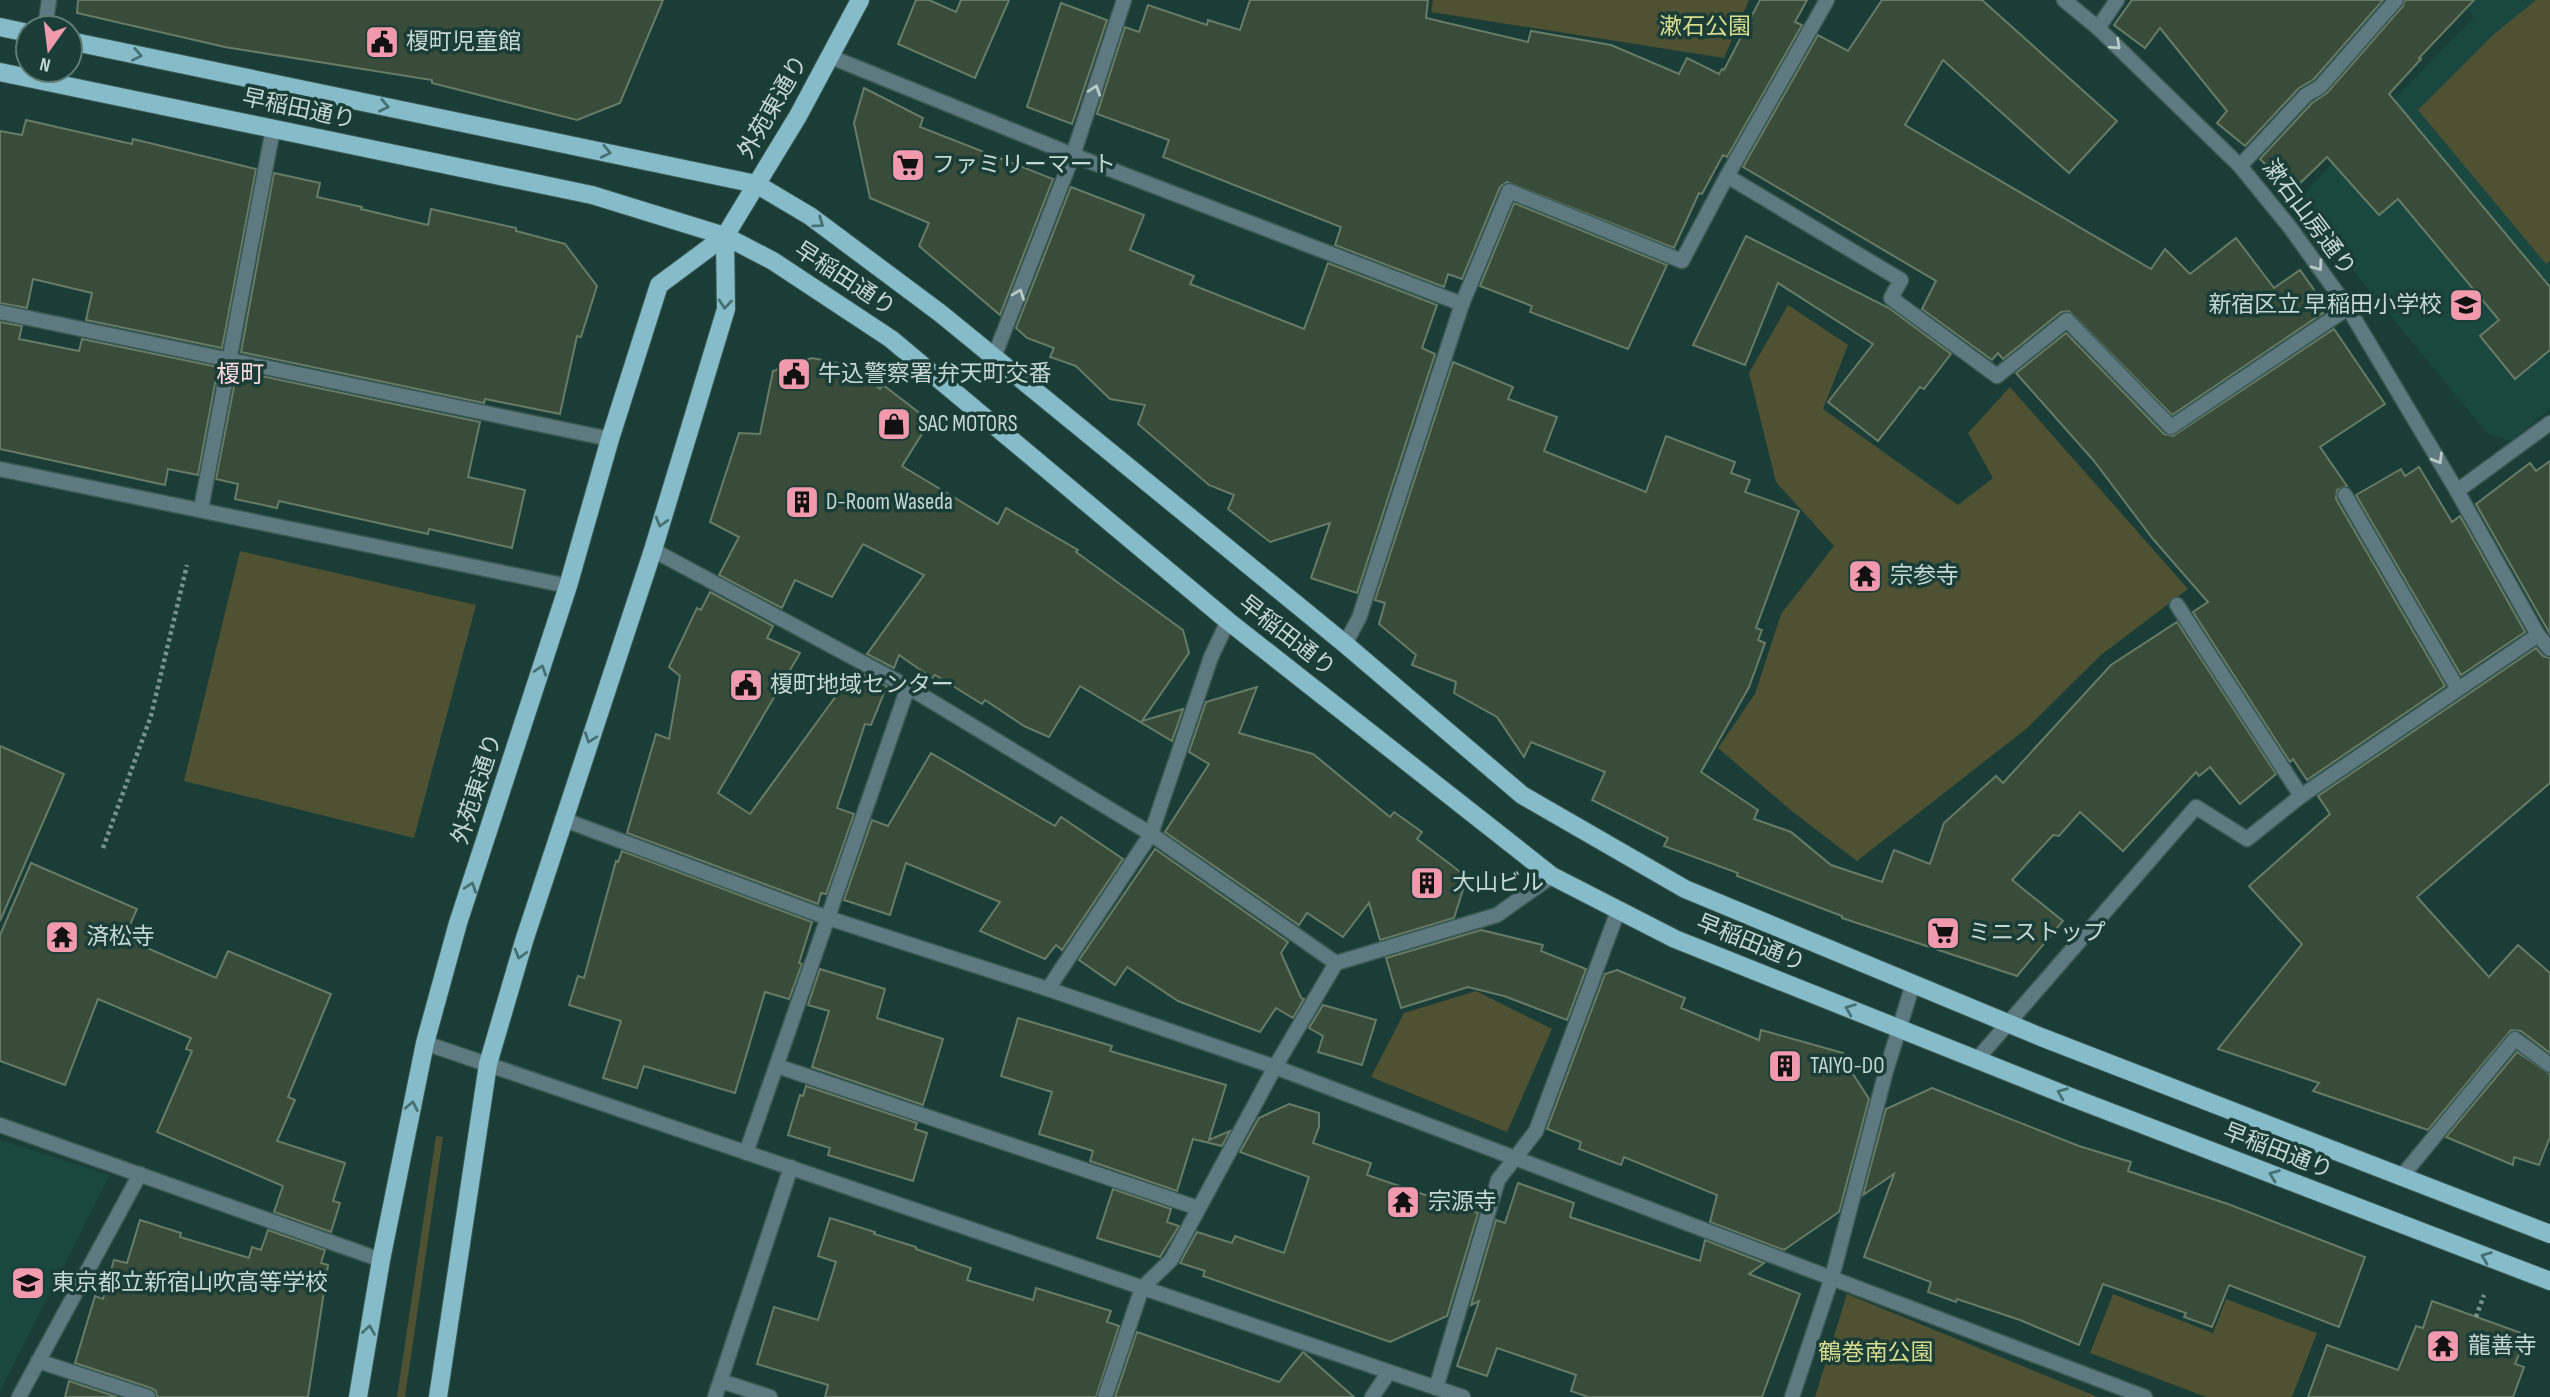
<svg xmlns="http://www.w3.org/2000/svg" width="2550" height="1397" viewBox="0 0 2550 1397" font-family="'Sofia Sans Condensed','Noto Sans JP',sans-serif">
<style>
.built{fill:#1a4740}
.green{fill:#4f5133}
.building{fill:#384c39;stroke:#667c67;stroke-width:2}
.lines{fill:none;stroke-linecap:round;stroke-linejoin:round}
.service-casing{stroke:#3a5953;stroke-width:17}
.minor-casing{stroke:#3a5953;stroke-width:17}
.tertiary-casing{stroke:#3a5953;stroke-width:17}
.primary-casing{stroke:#3a5953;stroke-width:20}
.path{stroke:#79928d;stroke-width:4.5;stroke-dasharray:3.5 3.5;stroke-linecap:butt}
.service{stroke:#5f7980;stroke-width:14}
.minor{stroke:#5f7980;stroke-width:14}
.tertiary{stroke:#5f7980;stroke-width:14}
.primary{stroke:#86bcca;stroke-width:18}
.oneway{stroke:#b7cac7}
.oneway2{stroke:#467072}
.labels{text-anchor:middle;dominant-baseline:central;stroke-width:7;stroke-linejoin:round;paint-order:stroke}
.park-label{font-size:23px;fill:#d8dc8d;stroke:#1b3d37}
.poi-label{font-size:23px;fill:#c6d8d4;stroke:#1b3d37;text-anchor:start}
.street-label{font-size:23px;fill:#c6d8d4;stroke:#1b3d37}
.neighbourhood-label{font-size:24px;fill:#fbd7de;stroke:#1b3d37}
</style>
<rect width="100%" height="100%" fill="#1b3d37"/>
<g class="built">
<path d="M2460 0H2550V409L2511 441 2487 433 2296 201 2474 17Z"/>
<path d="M0 1140 110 1175 0 1391Z"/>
</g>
<g class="green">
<path d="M1433 0H1749L1724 58 1431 12Z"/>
<path d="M2536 0H2550V261L2546 264 2418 110 2493 35Z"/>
<path d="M1788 305 1848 345 1823 409 1958 505 1993 478 1968 433 2010 387 2188 589 2101 655 2026 729 1857 861 1793 812 1718 748 1755 694 1781 614 1834 546 1776 482 1749 373Z"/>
<path d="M240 551 476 605 414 838 184 781Z"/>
<path d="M1476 991 1552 1029 1507 1132 1371 1077 1404 1013Z"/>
<path d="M436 1136 443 1137 405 1397H397Z"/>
<path d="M1847 1294 2098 1397H1815Z"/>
<path d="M2113 1294 2213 1333 2226 1299 2317 1333 2292 1397H2206L2090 1353Z"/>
</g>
<g class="building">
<path d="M78 0H663L620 103 577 120 432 83V80L225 47 77 13Z"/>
<path d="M916 0H929L956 12 961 0H1009L975 78 898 44Z"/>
<path d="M1250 0H1428L1426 18 1528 42 1531 31 1611 45 1679 74 1687 58 1719 74 1722 69 1724 70 1760 0H1807L1795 22 1802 25 1727 157 1723 155 1702 194 1699 193 1674 248 1507 182 1500 187 1462 279 1448 274 1444 287 1335 245 1341 227 1163 157 1169 140 1097 114 1125 27 1139 32 1148 5 1207 25 1208 20 1240 30Z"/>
<path d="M1882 0H1982L2117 121 2069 173 1943 60 1905 125 2151 269 2165 249 2190 274 2236 238 2274 288 2300 270 2324 304 2319 307 2323 313 2172 415 2069 311 2061 312 2003 359 1998 353 1992 360 1922 309 1936 281 1743 167 1818 35 1848 51Z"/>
<path d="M2132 0H2383L2314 79 2299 88 2245 146 2217 123 2227 111 2160 28 2145 48 2114 25Z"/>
<path d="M2405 0H2474L2419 58 2421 59 2389 94 2550 287V350L2515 379 2480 336 2499 320 2398 199 2379 215 2327 157 2292 191 2260 159 2312 103 2327 93 2403 6Z"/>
<path d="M1061 3 1107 20 1072 124 1027 107Z"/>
<path d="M864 88 923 118 920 127 1053 179 1000 315 919 246 929 223 870 198 854 123Z"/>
<path d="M26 120 132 144 133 139 256 169 222 348 86 320 92 293 33 279 27 308 0 303V131L22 135Z"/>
<path d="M274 173 320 183 317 197 362 207 361 209 428 225 431 209 516 228V231L565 244 597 286 581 337 577 336 560 414 485 399 484 403 241 352Z"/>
<path d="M1071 187 1144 215 1130 250 1194 276 1190 284 1304 329 1328 263 1437 305 1422 348 1435 354 1357 593 1311 578 1330 523 1270 542 1228 509 1234 495 1209 485 1138 424 1145 405 1110 399 1076 366 1050 357 1054 348 1027 338 1016 328Z"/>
<path d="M1514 203 1667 265 1628 349 1530 312 1532 306 1480 286Z"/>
<path d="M1746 236 1889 308 1951 354 1924 389 1920 387 1878 441 1828 402 1873 344 1778 283 1745 365 1693 345Z"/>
<path d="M0 322 22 326 19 339 79 351 82 339 218 367 198 475 168 469 165 485 0 449Z"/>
<path d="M2334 329 2385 404 2320 447 2347 486 2337 490 2336 499 2445 686 2307 780 2293 759 2290 762 2193 612 2208 602 2153 539 2094 461 2016 373 2066 333 2164 434 2173 436Z"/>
<path d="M812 358 854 366 880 389 883 385 930 421 902 466 998 524 1006 508 1078 550 1076 552 1183 630 1189 653 1142 721 1183 709 1172 741 1080 686 1049 737 1024 726 985 700 982 704 935 675 932 678 899 655 894 668 867 654 924 575 863 544 832 597 795 580 782 608 719 575 739 537 710 522 739 433 760 434 773 371Z"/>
<path d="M1453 362 1513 387 1508 399 1557 417 1544 451 1646 492 1666 436 1735 462 1731 473 1750 480 1745 492 1799 511 1756 628 1762 630 1758 640 1765 643 1749 687 1701 772 1758 810 1754 819 1791 832 1831 865 1882 882 1894 850 1930 864 1944 823 1996 776 2003 783 2111 665 2177 622 2276 774 2240 804 2210 767 2199 776 2196 772 2123 851 2080 812 2059 836 2053 835 2012 880 2063 921 2017 976 1842 918V916L1737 876 1738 873 1664 846 1668 838 1592 800 1605 772 1531 742 1524 757 1497 717 1454 693 1456 682 1412 665 1416 655 1379 624 1385 603 1375 600Z"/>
<path d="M237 371 480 422 468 477 525 490 512 548 429 529 428 534 279 501 277 508 235 499 238 484 216 479Z"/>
<path d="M2550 461V634L2476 504 2530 463 2536 471Z"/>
<path d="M2419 467 2452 522 2460 516 2525 632 2461 675 2356 495 2401 469 2405 476Z"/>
<path d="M710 592 773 626 767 638 800 653 718 793 750 814 855 670 887 686 871 725 865 724 837 808 854 814 826 894 821 893 818 904 627 833 656 734 669 739 680 676 669 667 697 608 701 610Z"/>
<path d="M2536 648 2543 656 2550 658V783L2417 897 2489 977 2518 945 2550 973V1053L2521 1031 2511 1030 2428 1130 2313 1091 2319 1083 2218 1049 2302 944 2249 886 2330 814 2318 796Z"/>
<path d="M1257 687 1239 733 1313 754 1390 817 1394 812 1422 832 1417 839 1467 877 1454 918 1380 940 1369 903 1343 937 1307 913 1299 925 1165 832 1209 764 1189 752 1206 702Z"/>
<path d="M0 746 64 774 0 921Z"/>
<path d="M931 753 1055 826 1061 817 1123 859 1062 950 1056 945 1045 959 980 931 1000 902 906 863 890 915 844 900 872 820 888 826Z"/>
<path d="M1155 849 1288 942 1281 953 1301 998 1304 999 1293 1018 1276 1008 1260 1032 1178 1001 1127 967 1115 985 1079 960Z"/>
<path d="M622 851 812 922 799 963 802 964 789 999 765 992 735 1093 644 1066 637 1088 603 1078 621 1021 569 1005 578 976 584 978 616 861 618 862Z"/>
<path d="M31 863 137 909 124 938 216 978 228 951 331 994 288 1097 295 1100 277 1141 345 1163 333 1201 340 1203 331 1232 274 1212 283 1186 157 1132 192 1051 186 1049 191 1038 98 999 65 1085 0 1061V935Z"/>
<path d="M1481 930 1543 945 1541 951 1586 969 1567 1020 1504 996 1468 987 1401 1008 1386 958Z"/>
<path d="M820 969 885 989 877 1018 943 1039 923 1105 812 1067 829 1011 808 1005Z"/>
<path d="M1617 970 1685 998 1681 1008 1759 1040 1761 1030 1843 1053 1842 1071 1853 1074 1869 1099 1839 1212 1784 1250 1710 1222 1717 1195 1624 1157 1621 1165 1579 1149 1581 1142 1547 1129 1605 974Z"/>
<path d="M1323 1005 1376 1020 1362 1065 1318 1052 1323 1036 1309 1028Z"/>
<path d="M1018 1018 1112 1046 1110 1051 1226 1085 1209 1140 1230 1131 1222 1146 1193 1139 1177 1191 1090 1161 1093 1151 1039 1134 1052 1092 1001 1076Z"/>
<path d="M2517 1052 2550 1074V1137L2539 1165 2514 1157 2513 1165 2446 1137Z"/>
<path d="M806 1086 917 1123 915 1129 927 1133 913 1181 828 1155 830 1148 788 1135 800 1095 803 1096Z"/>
<path d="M1932 1088 2079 1146 2131 1162 2128 1171 2228 1204 2365 1257 2339 1327 2229 1285 2212 1327 2184 1317 2186 1313 2103 1284 2079 1345 2020 1320 1957 1299 1956 1302 1928 1292 1931 1282 1864 1257 1894 1174 1863 1195 1886 1109Z"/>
<path d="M1289 1104 1319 1113V1127L1313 1143 1371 1163 1367 1175 1478 1213 1447 1316 1390 1342 1203 1276 1205 1271 1180 1263 1197 1232 1232 1243 1235 1236 1284 1253 1309 1177 1240 1152 1259 1118Z"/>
<path d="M1518 1183 1574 1203 1570 1217 1700 1261 1705 1240 1764 1263 1749 1274 1800 1294 1762 1397H1588L1571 1391 1576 1375 1497 1348 1487 1376 1457 1366 1479 1301 1471 1305 1496 1220 1505 1223Z"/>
<path d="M1113 1189 1171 1209 1167 1222 1179 1226 1160 1257 1097 1238Z"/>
<path d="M830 1218 875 1232 874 1234 916 1247V1249L971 1268 967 1280 1033 1300 1036 1288 1111 1311 1107 1322 1119 1326 1096 1397H825L828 1385 757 1364 774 1307 818 1320 836 1262 818 1256Z"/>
<path d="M140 1220 181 1233 180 1237 249 1258 252 1247 261 1250 268 1230 325 1250 321 1263 328 1265 308 1397H157L156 1391 151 1388 75 1363 95 1296 103 1299 114 1260 127 1263Z"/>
<path d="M2432 1301 2527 1335 2515 1364 2524 1367 2513 1397H2308L2327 1345 2398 1370 2416 1326 2423 1328Z"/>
<path d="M1137 1332 1279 1382 1303 1352 1354 1397H1115Z"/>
<path d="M69 1381 117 1397H65Z"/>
</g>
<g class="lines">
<g class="service-casing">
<g id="service">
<path d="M2098 28 2117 0"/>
<path d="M2240 166 2306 95 2320 87 2396 0"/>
<path d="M1727 176 1901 280 1891 298 1997 376 2067 320 2171 427 2348 308"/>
<path d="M1462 304 1509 191 1682 261 1727 176 1827 0"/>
<path d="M0 312 610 439"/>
<path d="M994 357 1073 155"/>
<path d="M2345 495 2458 689"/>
<path d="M2177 605 2301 796"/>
<path d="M777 1066 1198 1208"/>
<path d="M2402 1176 2515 1039 2550 1065"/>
<path d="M1372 1397 1389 1372"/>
</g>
</g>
<g class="minor-casing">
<g id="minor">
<path d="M2064 0 2098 28 2240 166 2289 226 2348 308 2457 491 2538 635 2550 649"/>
<path d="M45 28 49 0"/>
<path d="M831 57 1073 155 1462 304 1359 618 1345 644"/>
<path d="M1073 155 1124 0"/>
<path d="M0 469 568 586"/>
<path d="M2457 491 2550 423"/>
<path d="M201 509 273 129"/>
<path d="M653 550 908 687 1151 834 1336 963"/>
<path d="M562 819 828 918 1048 989 1275 1067 2145 1397"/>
<path d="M1048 989 1151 834 1211 657 1228 621"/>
<path d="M1978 1058 2196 807 2247 839 2301 796 2538 635"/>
<path d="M0 1125 381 1260"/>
<path d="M746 1153 908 687"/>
<path d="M38 1361 148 1397"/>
<path d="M721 1381 770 1397"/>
<path d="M1436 1388 1498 1180 1536 1131 1618 911"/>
<path d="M19 1397 140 1174"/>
<path d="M715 1397 791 1167"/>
<path d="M1105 1397 1142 1288 1171 1260 1275 1067 1336 963 1497 915 1552 876"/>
<path d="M1792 1397 1832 1277 1886 1071 1913 984"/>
</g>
</g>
<g class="tertiary-casing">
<path id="tertiary" d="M425 1043 1463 1397"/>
</g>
<g class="primary-casing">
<g id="primary">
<path d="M0 27 28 33"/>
<path d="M70 41 756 184 810 216 940 313 1345 644 1522 795 1685 889 2041 1037 2550 1234"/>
<path d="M0 72 592 195 725 236 773 261 891 339 1228 621 1552 876 1675 939 2063 1094 2550 1281"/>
<path d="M358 1397 381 1260 425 1043 458 923 568 586 610 439 659 285 725 236 798 116 860 0"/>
<path d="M438 1397 488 1064 524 941 653 550 726 309 725 236"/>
</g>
</g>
<g class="path">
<path d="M103 848 151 716 187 565"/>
<path d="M2476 1317 2484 1295"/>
</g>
<use href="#service" class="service"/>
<use href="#minor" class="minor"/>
<use href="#tertiary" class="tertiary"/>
<use href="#primary" class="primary"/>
</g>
<defs><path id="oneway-chevron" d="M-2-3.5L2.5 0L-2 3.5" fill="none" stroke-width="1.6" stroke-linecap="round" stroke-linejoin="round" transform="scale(1.75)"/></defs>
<g class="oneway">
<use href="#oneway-chevron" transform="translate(2116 45) rotate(43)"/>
<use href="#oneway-chevron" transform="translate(1095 90) rotate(-72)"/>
<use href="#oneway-chevron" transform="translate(2318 266) rotate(54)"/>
<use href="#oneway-chevron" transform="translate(1019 294) rotate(-69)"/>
<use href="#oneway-chevron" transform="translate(2438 459) rotate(59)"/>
</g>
<g class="oneway2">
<use href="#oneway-chevron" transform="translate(137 55) rotate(11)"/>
<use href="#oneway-chevron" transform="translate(384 106) rotate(12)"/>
<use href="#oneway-chevron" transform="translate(606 152) rotate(12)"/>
<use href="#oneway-chevron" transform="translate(819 223) rotate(36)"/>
<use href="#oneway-chevron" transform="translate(725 304) rotate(95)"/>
<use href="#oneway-chevron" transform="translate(661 522) rotate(107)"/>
<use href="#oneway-chevron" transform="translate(541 670) rotate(-72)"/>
<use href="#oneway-chevron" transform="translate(590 738) rotate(109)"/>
<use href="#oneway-chevron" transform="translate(471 887) rotate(-71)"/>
<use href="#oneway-chevron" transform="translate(520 954) rotate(106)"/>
<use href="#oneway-chevron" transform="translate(1850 1009) rotate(-158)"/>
<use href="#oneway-chevron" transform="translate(2062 1093) rotate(-158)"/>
<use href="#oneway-chevron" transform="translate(412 1106) rotate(-79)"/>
<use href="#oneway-chevron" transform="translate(2274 1175) rotate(-159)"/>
<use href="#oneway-chevron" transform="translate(2486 1257) rotate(-159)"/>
<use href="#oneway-chevron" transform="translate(369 1330) rotate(-81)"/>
</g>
<defs>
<g id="civic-square" transform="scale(1.75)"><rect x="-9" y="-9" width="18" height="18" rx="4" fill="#f29aad" stroke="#1b3d37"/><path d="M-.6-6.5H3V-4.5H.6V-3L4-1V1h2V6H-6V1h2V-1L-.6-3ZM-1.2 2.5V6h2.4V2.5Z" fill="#111"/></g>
<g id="supermarket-square" transform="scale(1.75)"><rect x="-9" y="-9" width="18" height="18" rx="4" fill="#f29aad" stroke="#1b3d37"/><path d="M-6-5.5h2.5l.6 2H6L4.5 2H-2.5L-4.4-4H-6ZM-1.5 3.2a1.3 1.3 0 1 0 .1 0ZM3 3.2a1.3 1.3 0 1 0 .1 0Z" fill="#111"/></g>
<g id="school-square" transform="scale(1.75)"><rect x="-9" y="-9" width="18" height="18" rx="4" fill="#f29aad" stroke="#1b3d37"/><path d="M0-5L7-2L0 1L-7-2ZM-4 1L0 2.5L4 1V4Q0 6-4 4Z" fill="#111"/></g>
<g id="shop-square" transform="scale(1.75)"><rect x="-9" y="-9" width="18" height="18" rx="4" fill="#f29aad" stroke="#1b3d37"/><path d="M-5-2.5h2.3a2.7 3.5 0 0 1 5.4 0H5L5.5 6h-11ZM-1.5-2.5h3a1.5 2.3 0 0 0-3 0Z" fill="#111"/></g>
<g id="building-square" transform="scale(1.75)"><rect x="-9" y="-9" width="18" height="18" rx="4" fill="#f29aad" stroke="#1b3d37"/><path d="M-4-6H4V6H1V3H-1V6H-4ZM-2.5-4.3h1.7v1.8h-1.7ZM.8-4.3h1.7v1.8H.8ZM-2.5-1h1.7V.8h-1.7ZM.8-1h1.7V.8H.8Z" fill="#111"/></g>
<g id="temple-square" transform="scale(1.75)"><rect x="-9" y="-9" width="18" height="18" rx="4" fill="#f29aad" stroke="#1b3d37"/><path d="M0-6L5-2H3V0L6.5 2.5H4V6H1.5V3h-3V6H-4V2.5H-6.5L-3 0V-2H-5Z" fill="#111"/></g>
</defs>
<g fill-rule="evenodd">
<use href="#civic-square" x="382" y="42"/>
<use href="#supermarket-square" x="908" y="165"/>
<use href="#school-square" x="2466" y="305"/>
<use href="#civic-square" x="794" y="374"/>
<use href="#shop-square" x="894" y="424"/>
<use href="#building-square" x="802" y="502"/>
<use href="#temple-square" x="1865" y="576"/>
<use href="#civic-square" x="746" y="685"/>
<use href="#building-square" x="1427" y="883"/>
<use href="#supermarket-square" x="1943" y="933"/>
<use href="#temple-square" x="62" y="937"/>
<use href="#building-square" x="1785" y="1066"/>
<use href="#temple-square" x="1403" y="1202"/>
<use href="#school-square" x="28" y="1283"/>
<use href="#temple-square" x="2443" y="1346"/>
</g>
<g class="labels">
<g class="park-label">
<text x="1705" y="27">漱石公園</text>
<text x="1876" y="1353">鶴巻南公園</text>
</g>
<g class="poi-label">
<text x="406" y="42">榎町児童館</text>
<text x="932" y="165">ファミリーマート</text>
<text x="2442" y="305" text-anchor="end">新宿区立 早稲田小学校</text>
<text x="818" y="374">牛込警察署 弁天町交番</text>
<text x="918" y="424">SAC MOTORS</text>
<text x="826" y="502">D-Room Waseda</text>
<text x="1890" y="576">宗参寺</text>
<text x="770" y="685">榎町地域センター</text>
<text x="1452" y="883">大山ビル</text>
<text x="1968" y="933">ミニストップ</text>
<text x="86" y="937">済松寺</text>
<text x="1810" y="1066">TAIYO-DO</text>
<text x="1428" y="1202">宗源寺</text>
<text x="52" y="1283">東京都立新宿山吹高等学校</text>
<text x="2468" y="1346">龍善寺</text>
</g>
<g class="street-label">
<text transform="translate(773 107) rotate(-60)">外苑東通り</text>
<text transform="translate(299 109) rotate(12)">早稲田通り</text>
<text transform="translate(2309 218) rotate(53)">漱石山房通り</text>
<text transform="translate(845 279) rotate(33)">早稲田通り</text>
<text transform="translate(1287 636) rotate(38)">早稲田通り</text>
<text transform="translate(477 789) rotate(-72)">外苑東通り</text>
<text transform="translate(1751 943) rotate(22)">早稲田通り</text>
<text transform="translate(2278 1151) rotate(21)">早稲田通り</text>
</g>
<g class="neighbourhood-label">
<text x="240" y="374">榎町</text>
</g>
</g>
<g transform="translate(49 49) rotate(194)"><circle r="33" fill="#1b3d37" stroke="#5f7b76" stroke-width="2"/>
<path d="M0-5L12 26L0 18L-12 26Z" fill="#f29aad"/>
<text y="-10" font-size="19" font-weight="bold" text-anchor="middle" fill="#c6d8d4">N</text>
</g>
</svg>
